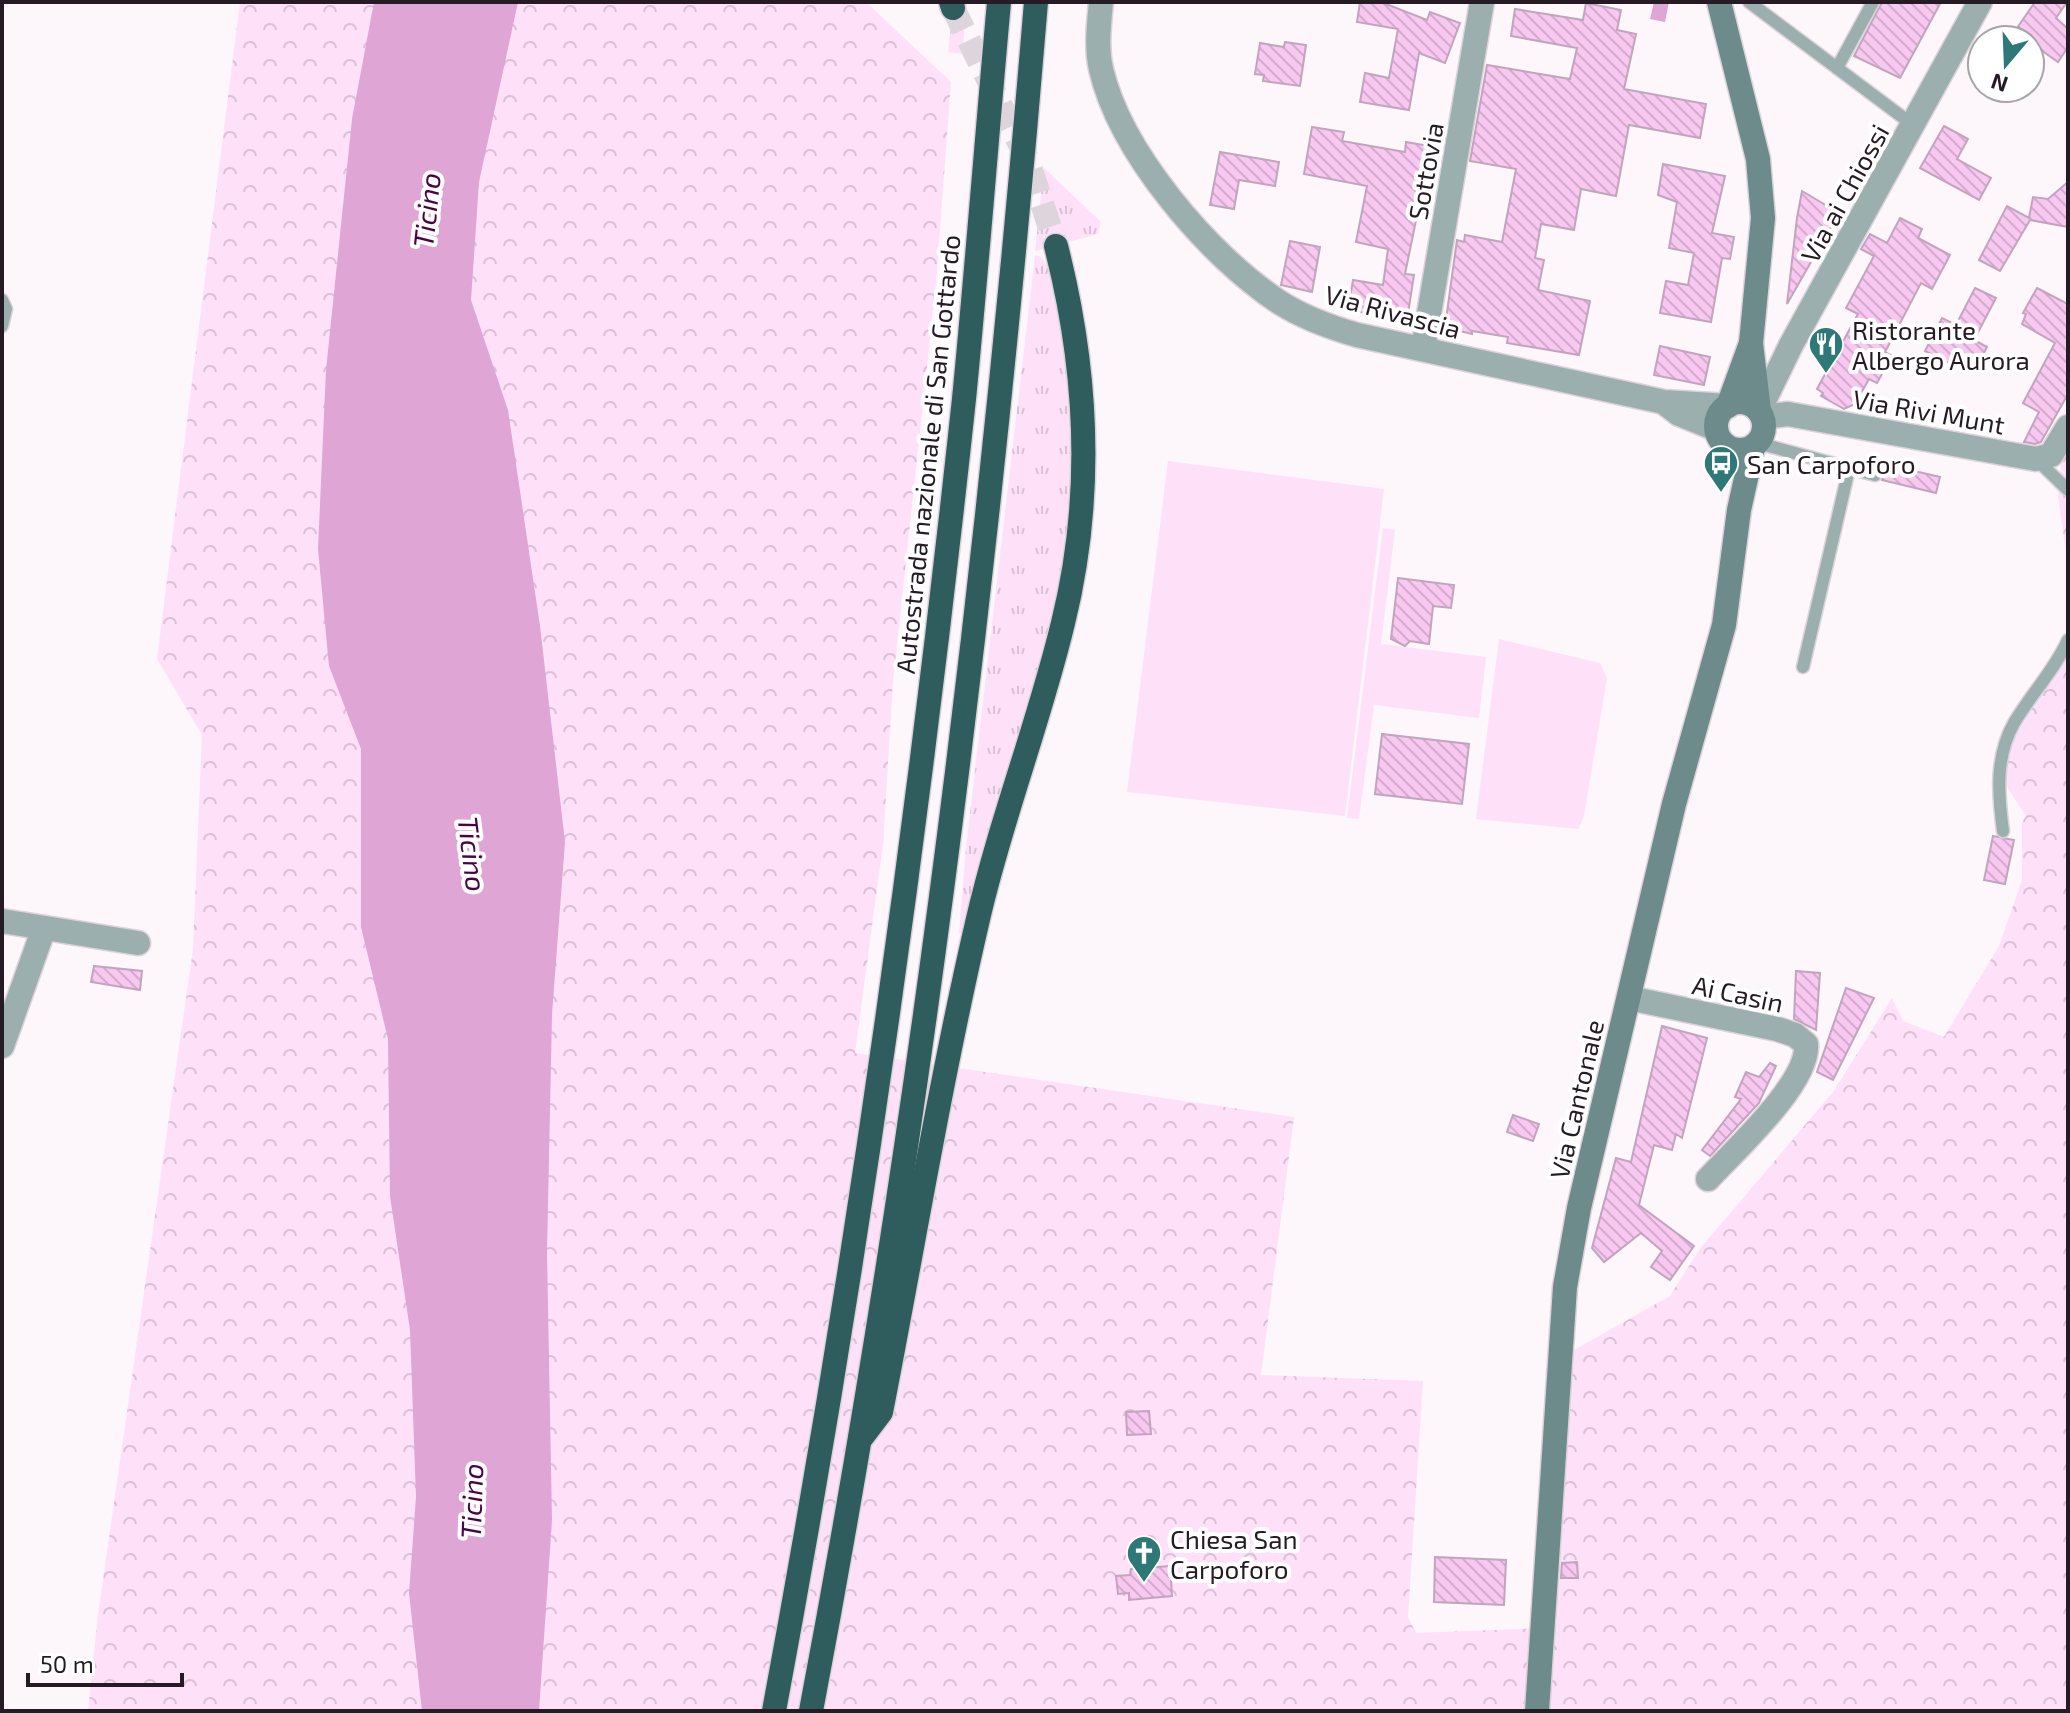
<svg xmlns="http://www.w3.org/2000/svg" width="2070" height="1713" viewBox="0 0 2070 1713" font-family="'Exo 2',sans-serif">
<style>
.grass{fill:url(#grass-tufts)}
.forest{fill:url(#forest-crowns)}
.park{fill:#ffe0f9}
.water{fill:#dfa5d5}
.building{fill:url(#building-back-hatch);stroke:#c2a4bd;stroke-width:2}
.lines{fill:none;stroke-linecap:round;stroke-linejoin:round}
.highway-tunnel{stroke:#ddd5db;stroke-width:24;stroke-dasharray:24 12;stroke-linecap:butt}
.lane-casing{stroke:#dbd3d9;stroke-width:15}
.street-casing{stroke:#dbd3d9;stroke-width:27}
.secondary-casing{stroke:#dbd3d9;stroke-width:27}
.highway-casing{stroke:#dbd3d9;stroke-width:27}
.lane{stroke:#9bafae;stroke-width:12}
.street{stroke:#9bafae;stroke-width:24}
.secondary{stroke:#6d8b8b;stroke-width:24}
.highway{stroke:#2f5c5c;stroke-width:24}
.labels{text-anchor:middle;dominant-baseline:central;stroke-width:8;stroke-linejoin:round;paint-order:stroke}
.street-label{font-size:26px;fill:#261b24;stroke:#fff}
.poi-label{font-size:26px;fill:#261b24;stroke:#fff;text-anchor:start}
.water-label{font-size:28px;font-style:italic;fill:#4a0344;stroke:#fff}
</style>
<defs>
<pattern id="grass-tufts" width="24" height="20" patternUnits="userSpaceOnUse" patternTransform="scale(2)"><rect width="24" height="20" fill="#ffe0f9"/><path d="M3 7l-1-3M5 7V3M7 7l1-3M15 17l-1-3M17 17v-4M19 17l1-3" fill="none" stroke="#dac0d5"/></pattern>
<pattern id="forest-crowns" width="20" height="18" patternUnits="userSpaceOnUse" patternTransform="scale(2)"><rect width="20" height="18" fill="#ffe0f9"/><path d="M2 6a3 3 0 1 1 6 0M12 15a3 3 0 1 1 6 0" fill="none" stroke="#dac0d5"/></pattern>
<pattern id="building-back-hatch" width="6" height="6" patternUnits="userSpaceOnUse" patternTransform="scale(2)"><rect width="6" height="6" fill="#f8c8f0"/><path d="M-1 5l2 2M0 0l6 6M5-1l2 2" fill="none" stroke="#d4abce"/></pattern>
</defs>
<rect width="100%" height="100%" fill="#fdf6fb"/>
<g class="grass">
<path d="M954 2H967L962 54 948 52Z"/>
<path d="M1044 168 1101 222 1098 234 1035 251Z"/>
<path d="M1035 255 1041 257 1055 275 1076 413 1066 575 964 934 959 933 966 848Z"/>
</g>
<g class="forest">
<path d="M240 2H866L951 82 936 283 893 682 883 844 855 1053 1294 1117 1261 1375 1423 1381 1408 1617 1416 1633 1542 1628 1558 1359 1670 1296 1699 1250 1833 1092 1892 998 1903 1021 1944 1037 1999 946 2022 880V822L2026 816 1998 773 2013 721 2051 683 2068 646V1711H88L98 1615 193 949 202 735 157 659Z"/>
<path d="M2062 455H2068V568L2058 496Z"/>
</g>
<g class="park">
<path d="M1168 461 1384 489 1345 816 1127 792Z"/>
<path d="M1383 528 1395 530 1381 644 1486 657 1479 718 1374 705 1359 819 1347 818Z"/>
<path d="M1499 639 1600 663 1607 678 1584 816 1578 829 1476 819Z"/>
</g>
<g class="water">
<path d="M374 2H518L479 182 471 300 508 410 540 626 565 842 552 1014 547 1253 552 1520 539 1711H422L409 1593 416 1497 410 1330 390 1196 388 1039 361 927V749L329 666 318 549 326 370 352 119Z"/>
<path d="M1654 2H1669L1665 22 1650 19Z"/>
</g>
<g class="building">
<path d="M1360 2H1381L1427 20 1430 12 1460 23 1445 63 1419 53 1409 110 1360 102 1365 73 1389 78 1398 29 1357 22Z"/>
<path d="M1882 2H1941L1900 78 1854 56Z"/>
<path d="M2035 2H2067L2056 18 2068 29V47L2058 62 2021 36 2023 32 2017 28Z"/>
<path d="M1586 3 1621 10 1617 30 1636 34 1624 89 1706 104 1700 138 1629 125 1616 196 1581 189 1574 230 1541 224 1535 258 1544 260 1538 290 1590 301 1579 355 1507 343 1508 337 1472 331V334L1460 331 1459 337 1444 334 1457 240 1464 242 1465 235 1502 242 1516 169 1470 161 1487 65 1570 79 1577 48 1511 36 1515 9 1583 20Z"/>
<path d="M1285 42 1306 45 1300 86 1263 81 1264 75 1255 74 1260 43 1284 47Z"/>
<path d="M1944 126 1968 139 1957 159 1991 178 1979 200 1920 168Z"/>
<path d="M1312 127 1344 132 1342 141 1405 152 1406 142 1429 146 1428 156 1434 157 1426 197 1421 196 1405 274 1414 275 1407 320 1348 310 1353 280 1383 285 1388 249 1356 242 1367 186 1304 174Z"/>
<path d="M1220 152 1279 162 1275 186 1239 180 1234 209 1210 205Z"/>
<path d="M1663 164 1725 176 1712 233 1734 237 1730 259 1722 258 1711 322 1660 313 1666 281 1688 285 1694 253 1669 248 1677 202 1658 195Z"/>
<path d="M2068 182V227L2030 220 2000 271 1979 260 2007 206 2029 218 2033 197 2048 199Z"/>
<path d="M1802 191 1839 213 1787 304 1797 218Z"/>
<path d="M1900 218 1922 229 1918 238 1950 255 1932 289 1921 283 1885 352 1892 356 1877 383 1869 379 1855 404 1844 409 1821 396 1823 393 1817 389 1858 314 1846 308 1874 256 1861 249 1870 234 1887 243Z"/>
<path d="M1290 241 1320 247 1312 292 1281 285Z"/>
<path d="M1975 288 1996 298 1974 340 1987 347 1975 371 1957 362 1955 366 1925 351 1942 318 1956 325Z"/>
<path d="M2037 288 2068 304V394L2041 442 2035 444 2024 442 2039 412 2023 403 2055 343 2022 324 2026 314 2023 313Z"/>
<path d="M1660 346 1710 357 1704 385 1654 375Z"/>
<path d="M1885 464 1940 477 1936 493 1882 480Z"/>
<path d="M1398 578 1454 585 1451 608 1433 606 1429 644 1410 641 1405 646 1391 639Z"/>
<path d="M1382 734 1469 744 1462 804 1375 794Z"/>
<path d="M1993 836 2014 840 2005 884 1984 880Z"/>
<path d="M94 966 142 971 140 990 91 982Z"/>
<path d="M1796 971 1820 973 1816 1030 1794 1019Z"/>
<path d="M1846 988 1874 998 1833 1080 1817 1072Z"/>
<path d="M1662 1026 1707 1038 1682 1138 1676 1134 1672 1150 1654 1145 1639 1205 1694 1246 1670 1280 1651 1267 1662 1251 1641 1233 1604 1262 1592 1248 1616 1158 1631 1162Z"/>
<path d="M1770 1063 1776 1066 1759 1103 1710 1156 1702 1150 1741 1099 1735 1097 1746 1072 1759 1077Z"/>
<path d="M1513 1115 1539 1124 1533 1141 1507 1132Z"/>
<path d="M1149 1411 1151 1434 1127 1435 1126 1412Z"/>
<path d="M1435 1557 1506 1560 1504 1605 1434 1602Z"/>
<path d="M1577 1562 1578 1578H1561L1562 1563Z"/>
<path d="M1170 1566 1172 1596 1129 1600V1593L1118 1594 1116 1576 1130 1575 1131 1569Z"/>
</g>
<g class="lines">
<path class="highway-tunnel" d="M953 8 1028 161 1056 246"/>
<g class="lane-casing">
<g id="lane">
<path d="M1749 2 1913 125"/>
<path d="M1837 68 1873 2"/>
<path d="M2 300 6 309 2 326"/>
<path d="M1758 443 1875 475"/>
<path d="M2036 459 2068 490"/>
<path d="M1803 667 1849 469"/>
<path d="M2003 831C1998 794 1995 757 2014 723 2031 694 2054 671 2068 640"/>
</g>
</g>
<g class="street-casing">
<g id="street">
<path d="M1101 2C1099 24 1096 47 1101 69 1120 152 1209 256 1279 302 1304 318 1329 327 1357 335L1664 402 1728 406"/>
<path d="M1423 349 1482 2"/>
<path d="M1666 404 1679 414 1716 429"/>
<path d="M1759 411 1791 345 1980 2"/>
<path d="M1763 417 1788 414 2036 459 2051 455 2068 427"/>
<path d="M2 921 138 943"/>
<path d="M1629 998 1777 1029 1795 1035 1806 1044C1810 1082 1734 1151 1708 1179"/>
<path d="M2 1046 44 928"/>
</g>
</g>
<g class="secondary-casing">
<g id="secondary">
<path d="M1719 2 1758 159 1763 218 1751 343 1728 406"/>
<path d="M1751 343 1759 411"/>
<circle cx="1740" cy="426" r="24"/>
<path d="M1537 1711 1565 1287 1579 1208 1674 804 1724 625 1739 510 1753 447"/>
</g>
</g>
<g class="highway-casing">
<g id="highway">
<path d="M951 2 953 8"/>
<path d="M862 1437 881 1412C913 1248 940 1082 978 919 1001 819 1039 723 1063 623 1094 498 1088 371 1056 246"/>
<path d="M774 1711C855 1277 917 838 964 399 977 267 987 134 999 2"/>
<path d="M811 1711C918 1147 989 574 1036 2"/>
</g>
</g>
<use href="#lane" class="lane"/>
<use href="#street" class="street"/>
<use href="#secondary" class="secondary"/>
<use href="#highway" class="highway"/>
</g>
<defs>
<g id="restaurant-pin" transform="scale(1.8)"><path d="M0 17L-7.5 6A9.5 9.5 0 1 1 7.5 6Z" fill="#2f7878" stroke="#fff"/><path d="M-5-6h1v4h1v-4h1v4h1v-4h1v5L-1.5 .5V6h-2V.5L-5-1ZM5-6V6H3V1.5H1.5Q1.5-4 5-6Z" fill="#fff"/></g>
<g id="bus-pin" transform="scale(1.8)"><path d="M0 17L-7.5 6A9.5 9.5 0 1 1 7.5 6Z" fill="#2f7878" stroke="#fff"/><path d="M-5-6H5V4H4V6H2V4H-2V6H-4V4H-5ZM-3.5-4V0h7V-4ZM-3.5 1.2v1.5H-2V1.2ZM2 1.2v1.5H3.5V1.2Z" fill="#fff"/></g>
<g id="church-pin" transform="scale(1.8)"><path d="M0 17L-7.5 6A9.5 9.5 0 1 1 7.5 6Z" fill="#2f7878" stroke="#fff"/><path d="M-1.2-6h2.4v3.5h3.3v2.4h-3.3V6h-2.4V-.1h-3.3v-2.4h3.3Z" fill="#fff"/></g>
</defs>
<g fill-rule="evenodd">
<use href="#restaurant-pin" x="1826" y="344"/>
<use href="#bus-pin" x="1721" y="463"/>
<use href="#church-pin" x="1144" y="1553"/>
</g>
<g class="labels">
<g class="street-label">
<text transform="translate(1425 171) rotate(-80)">Sottovia</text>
<text transform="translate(1844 193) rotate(-61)">Via ai Chiossi</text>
<text transform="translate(1393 311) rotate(15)">Via Rivascia</text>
<text transform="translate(1929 411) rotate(10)">Via Rivi Munt</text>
<text transform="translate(927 454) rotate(-84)">Autostrada nazionale di San Gottardo</text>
<text transform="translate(1738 993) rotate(12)">Ai Casin</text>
<text transform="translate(1576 1099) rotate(-77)">Via Cantonale</text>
</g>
<g class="poi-label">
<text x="1852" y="329">Ristorante<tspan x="1852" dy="30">Albergo Aurora</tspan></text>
<text x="1747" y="463">San Carpoforo</text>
<text x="1170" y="1538">Chiesa San<tspan x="1170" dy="30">Carpoforo</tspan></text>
</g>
<g class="water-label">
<text transform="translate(426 210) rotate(-84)">Ticino</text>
<text transform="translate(473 854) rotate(83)">Ticino</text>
<text transform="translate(471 1501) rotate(-88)">Ticino</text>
</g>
</g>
<rect width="2070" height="1713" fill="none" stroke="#261b24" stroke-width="8"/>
<g transform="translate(2006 64) rotate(199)"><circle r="38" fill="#ffffff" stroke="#a8a4a7" stroke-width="2"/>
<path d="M0-6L14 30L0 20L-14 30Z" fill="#2f7878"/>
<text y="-12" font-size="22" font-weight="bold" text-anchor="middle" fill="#261b24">N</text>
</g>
<path d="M28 1673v12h154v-12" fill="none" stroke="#261b24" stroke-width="4"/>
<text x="40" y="1673" font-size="24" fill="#261b24" stroke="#ffffff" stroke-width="6" paint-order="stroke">50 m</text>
</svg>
